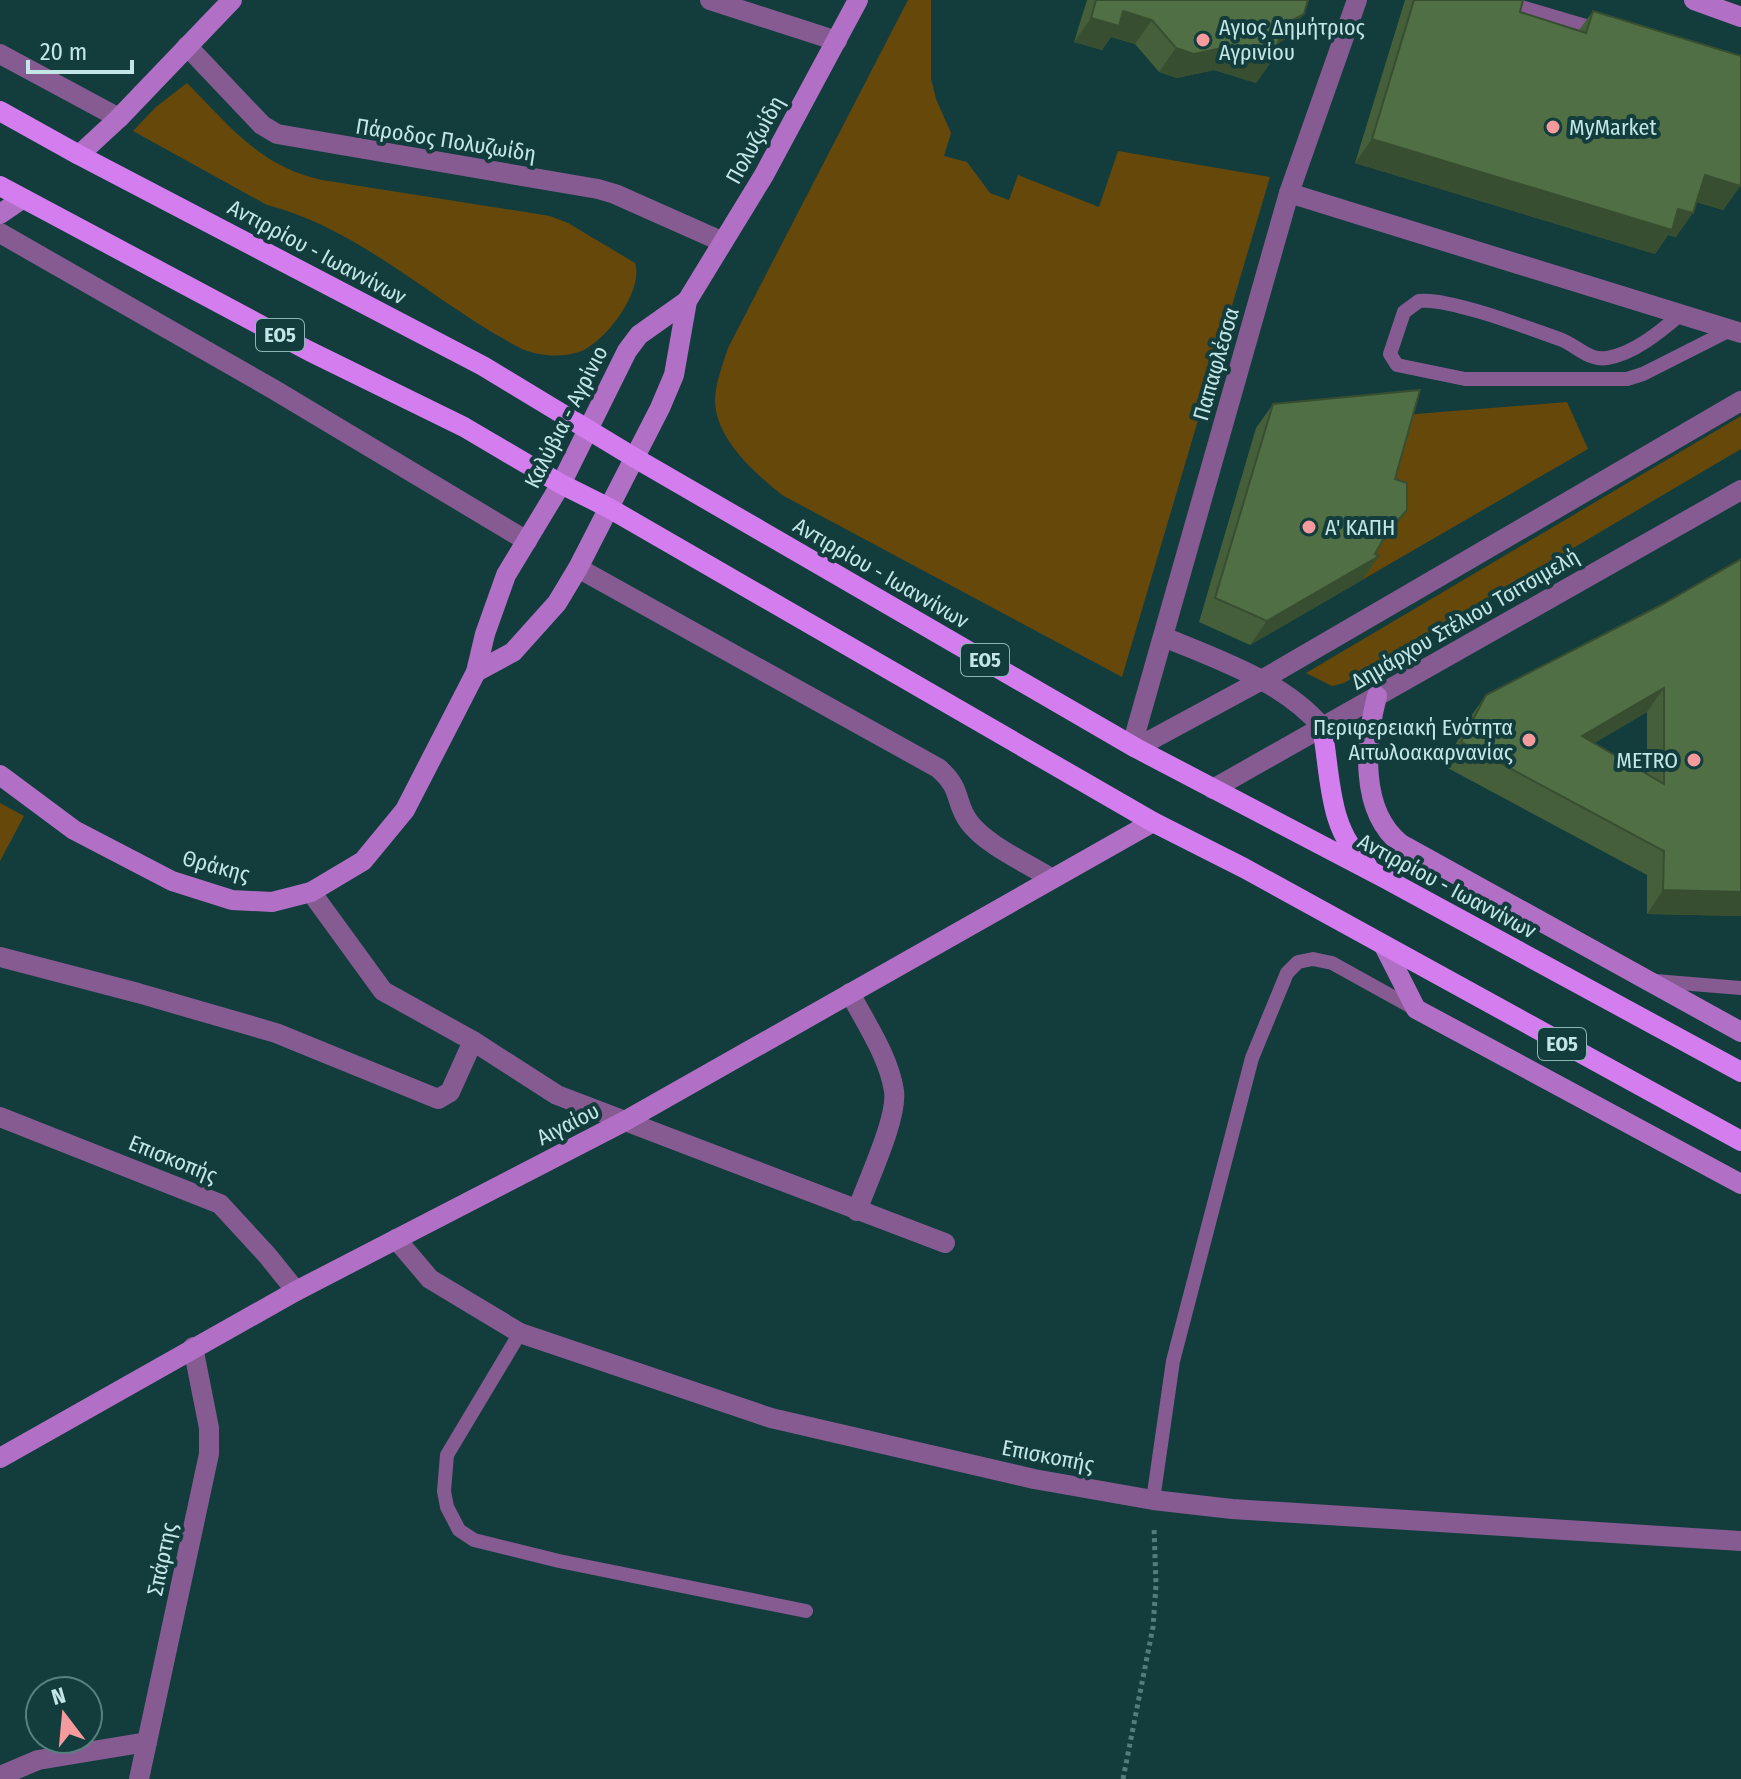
<svg xmlns="http://www.w3.org/2000/svg" width="1741" height="1779" viewBox="0 0 1741 1779" font-family="'Fira Sans Condensed',sans-serif">
<style>
.green{fill:#67480b}
.lines{fill:none;stroke-linecap:round;stroke-linejoin:round}
.path{stroke:#557c7d;stroke-width:5;stroke-dasharray:4 4;stroke-linecap:butt}
.lane{stroke:#855b92;stroke-width:14}
.street{stroke:#855b92;stroke-width:20}
.secondary{stroke:#b16fc6;stroke-width:20}
.primary{stroke:#d47def;stroke-width:20}
.wall{fill:#455f3b;fill-rule:evenodd}
.shaded-wall{fill:#384e30}
.building{fill:#506f45;stroke:#384e30;stroke-width:2;fill-rule:evenodd}
.poi-dot{fill:#f59b9e;stroke:#133c3d;stroke-width:3}
.labels{text-anchor:middle;dominant-baseline:central;stroke-width:8;stroke-linejoin:round;paint-order:stroke}
.shield{fill:#133c3d;stroke:#8eb3b4;stroke-width:2}
.shield-label{font-size:20px;font-weight:bold;fill:#c3e6e7}
.poi-label{font-size:22px;fill:#c3e6e7;stroke:#133c3d;text-anchor:start}
.street-label{font-size:22px;fill:#c3e6e7;stroke:#133c3d}
</style>
<rect width="100%" height="100%" fill="#133c3d"/>
<g class="green">
<path d="M908 0H931V79L936 99 951 133 944 156 967 162 990 193 1009 200 1018 175 1099 207 1118 151 1270 177 1122 677 782 495C755 473 714 438 715 398 716 381 723 364 728 348Z"/>
<path d="M187 83C229 125 260 167 322 180L550 216 568 223 635 263C644 290 608 338 584 350 565 358 541 357 522 349 438 306 360 228 267 205L133 131 156 107Z"/>
<path d="M1567 402 1588 449 1362 580 1390 507 1403 415Z"/>
<path d="M1741 416V449L1344 683 1332 686 1306 673Z"/>
<path d="M0 803 24 816 0 861Z"/>
</g>
<g class="lines">
<path class="path" d="M1123 1779 1153 1627 1156 1585 1154 1527"/>
<g class="lane">
<path d="M1498 0 1599 30"/>
<path d="M1681 314C1661 331 1634 354 1607 358 1589 361 1577 346 1562 340 1531 329 1448 297 1419 301L1404 312 1390 354 1397 365 1465 379H1627L1643 374 1732 329"/>
<path d="M1655 981 1741 988"/>
<path d="M520 1333 447 1455 444 1491 447 1507 459 1530 474 1540 559 1561 806 1611"/>
<path d="M1153 1500 1173 1361 1252 1058 1287 973 1298 962 1313 959 1332 963 1415 1009"/>
</g>
<g class="street">
<path d="M710 0 837 41"/>
<path d="M187 46 262 125 277 134 598 189 615 194 723 242"/>
<path d="M0 54 119 118"/>
<path d="M1289 193 1741 333"/>
<path d="M0 233 273 389 527 541"/>
<path d="M578 568 938 768C963 789 954 802 969 822 986 845 1027 863 1052 879"/>
<path d="M1164 637C1218 660 1283 681 1322 727"/>
<path d="M1132 745 1289 193 1357 0"/>
<path d="M1136 748 1260 681 1741 401"/>
<path d="M1213 789 1741 490"/>
<path d="M311 892 383 991 473 1041 557 1095 945 1243"/>
<path d="M0 957 138 993 276 1033 438 1099 450 1092 473 1041"/>
<path d="M850 993C866 1024 889 1057 894 1091 898 1118 867 1182 857 1211"/>
<path d="M0 1117 220 1204 267 1255 296 1291"/>
<path d="M396 1239 430 1279 520 1333 771 1418 1034 1479 1153 1500 1232 1509 1741 1541"/>
<path d="M0 1776 38 1760 147 1742"/>
<path d="M139 1779 209 1454V1428L193 1347"/>
</g>
<g class="secondary">
<path d="M1694 0 1741 17"/>
<path d="M79 155 119 118 232 0"/>
<path d="M0 214 22 199"/>
<path d="M476 672 513 652 557 603 578 568 660 408 674 375 687 301 764 175 858 0"/>
<path d="M1377 696C1365 742 1359 811 1401 844L1741 1032"/>
<path d="M0 775 74 830 172 881 232 900 272 902 311 892 363 861 405 810 476 672 485 634 506 575 561 484 627 351 639 335 687 301"/>
<path d="M1384 946 1416 1009 1741 1184"/>
<path d="M0 1458 296 1291 625 1121 1153 822"/>
</g>
<g class="primary">
<path d="M0 111 79 155 483 366 635 458 1136 748 1386 879 1741 1072"/>
<path d="M0 186 309 351 464 427 561 484 609 508 1153 822 1244 868 1741 1141"/>
<path d="M1322 727C1331 775 1327 830 1367 865"/>
</g>
</g>
<g class="wall">
<path d="M1087 0H1308L1287 38 1277 44 1273 59 1256 83 1214 70 1177 78 1159 72 1135 44 1111 37 1102 50 1074 42Z"/>
<path d="M1405 0H1523L1520 12 1579 30 1593 11 1741 185 1723 210 1696 202 1676 237 1668 235 1655 254 1355 163Z"/>
<path d="M1273 404 1395 479 1390 534 1379 547 1375 554 1379 556 1362 580 1250 645 1199 622 1256 428Z"/>
<path d="M1741 559V916L1647 914V875L1444 766 1469 719 1486 695 1663 604ZM1647 712V774L1594 743Z"/>
</g>
<g class="shaded-wall">
<path d="M1123 11 1152 20 1135 44 1111 37 1102 50 1074 42 1091 18Z"/>
<path d="M1304 14 1287 38 1274 46 1284 21Z"/>
<path d="M1231 46 1273 59 1256 83 1214 70 1177 78 1159 72 1176 48Z"/>
<path d="M1372 139 1678 209 1693 213 1676 237 1668 235 1655 254 1355 163Z"/>
<path d="M1741 173V185L1723 210 1688 199 1705 175Z"/>
<path d="M1407 510 1390 534 1369 558 1386 534Z"/>
<path d="M1379 556 1362 580 1250 645 1267 621Z"/>
<path d="M1664 688 1647 712 1566 760 1582 736Z"/>
<path d="M1663 890 1741 892V916L1647 914Z"/>
</g>
<g class="building">
<path d="M1096 0H1308L1304 14 1291 21H1284L1273 59 1231 46 1194 54 1176 48 1152 20 1123 11 1119 26 1091 18Z"/>
<path d="M1414 0H1523L1520 12 1586 33 1593 11 1741 56V182L1740 186 1705 175 1693 213 1678 209 1672 230 1372 139Z"/>
<path d="M1420 390 1395 479 1407 483V510L1386 534 1375 554 1379 556 1267 621 1215 598 1273 404Z"/>
<path d="M1741 559V892L1663 890 1664 851 1461 742 1486 695 1663 604ZM1664 688V784L1582 736Z"/>
</g>
<g class="poi-dot">
<circle cx="1203" cy="40" r="8"/>
<circle cx="1553" cy="127" r="8"/>
<circle cx="1309" cy="527" r="8"/>
<circle cx="1529" cy="740" r="8"/>
<circle cx="1694" cy="760" r="8"/>
</g>
<g class="labels">
<g class="shield">
<rect x="256" y="319" width="48" height="32" rx="6"/>
<rect x="961" y="644" width="48" height="32" rx="6"/>
<rect x="1538" y="1028" width="48" height="32" rx="6"/>
</g>
<g class="shield-label">
<text x="280" y="335">ΕΟ5</text>
<text x="985" y="660">ΕΟ5</text>
<text x="1562" y="1044">ΕΟ5</text>
</g>
<g class="poi-label">
<text x="1219" y="27">Αγιος Δημήτριος<tspan x="1219" dy="25">Αγρινίου</tspan></text>
<text x="1569" y="127">MyMarket</text>
<text x="1325" y="527">Α' ΚΑΠΗ</text>
<text x="1513" y="727" text-anchor="end">Περιφερειακή Ενότητα<tspan x="1513" dy="25">Αιτωλοακαρνανίας</tspan></text>
<text x="1678" y="760" text-anchor="end">METRO</text>
</g>
<g class="street-label">
<text transform="translate(446 140) rotate(9)">Πάροδος Πολυζωίδη</text>
<text transform="translate(755 140) rotate(-61)">Πολυζωίδη</text>
<text transform="translate(317 252) rotate(28)">Αντιρρίου - Ιωαννίνων</text>
<text transform="translate(1216 364) rotate(-74)">Παπαφλέσσα</text>
<text transform="translate(566 417) rotate(-63)">Καλύβια - Αγρίνιο</text>
<text transform="translate(881 573) rotate(30)">Αντιρρίου - Ιωαννίνων</text>
<text transform="translate(1465 619) rotate(-30)">Δημάρχου Στέλιου Τσιτσιμελή</text>
<text transform="translate(216 866) rotate(15)">Θράκης</text>
<text transform="translate(1447 886) rotate(28)">Αντιρρίου - Ιωαννίνων</text>
<text transform="translate(568 1124) rotate(-27)">Αιγαίου</text>
<text transform="translate(173 1159) rotate(22)">Επισκοπής</text>
<text transform="translate(1048 1456) rotate(11)">Επισκοπής</text>
<text transform="translate(162 1559) rotate(-78)">Σπάρτης</text>
</g>
</g>
<g transform="translate(64 1715) rotate(344)"><circle r="38" fill="#133c3d" stroke="#598081" stroke-width="2"/>
<path d="M0-6L14 30L0 20L-14 30Z" fill="#f59b9e"/>
<text y="-12" font-size="22" font-weight="bold" text-anchor="middle" fill="#c3e6e7">N</text>
</g>
<path d="M28 60v12h104v-12" fill="none" stroke="#c3e6e7" stroke-width="4"/>
<text x="40" y="60" font-size="24" fill="#c3e6e7" stroke="#133c3d" stroke-width="6" paint-order="stroke">20 m</text>
</svg>
